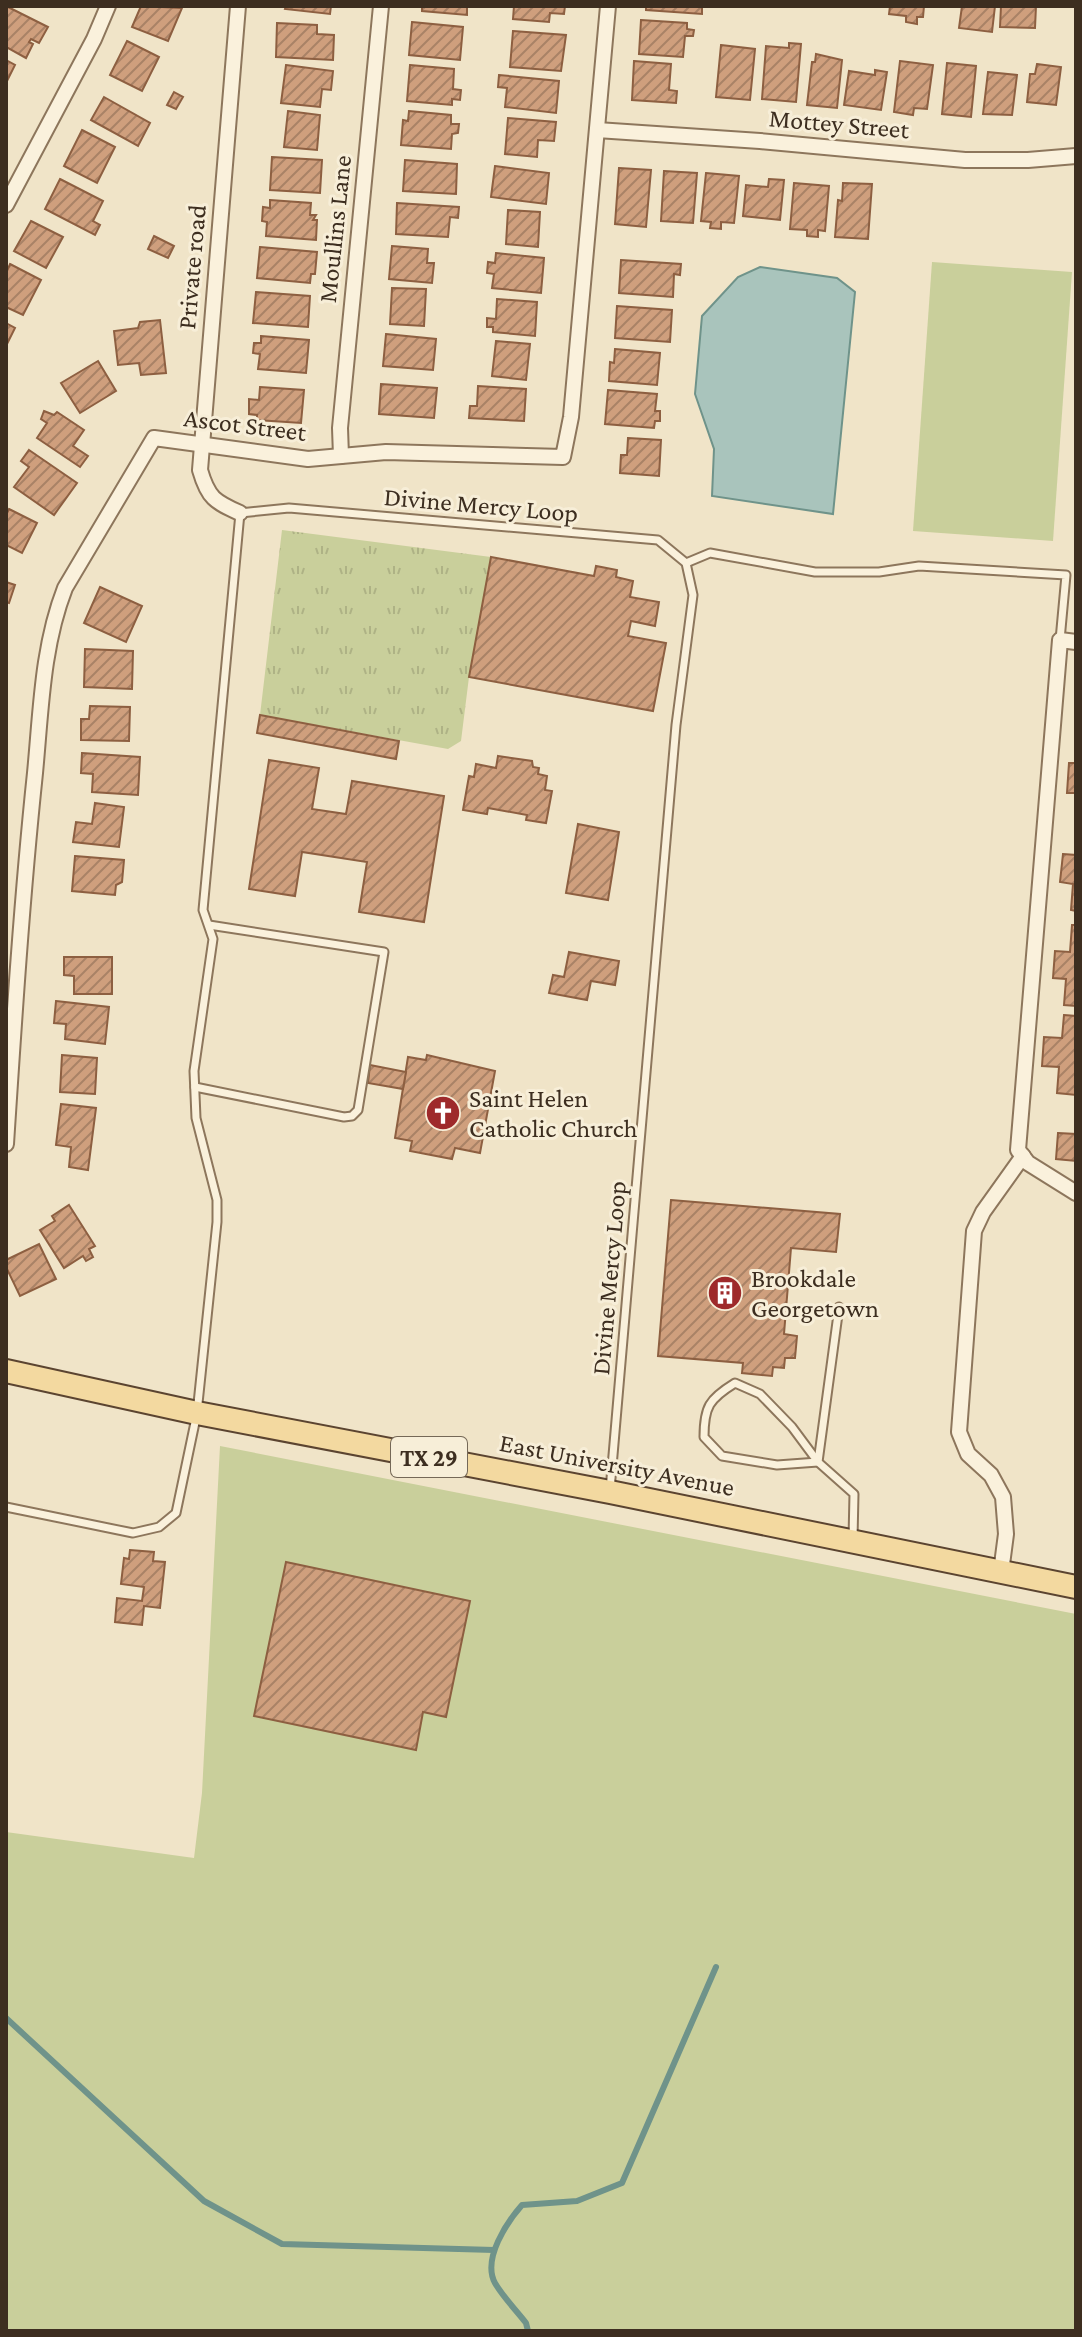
<svg xmlns="http://www.w3.org/2000/svg" width="1082" height="2337" viewBox="0 0 1082 2337" font-family="'Crimson Pro',serif">
<style>
.green{fill:#c9cf9b}
.park{fill:url(#park-tufts)}
.water{fill:#a9c4bc;stroke:#6f938a;stroke-width:2}
.lines{fill:none;stroke-linecap:round;stroke-linejoin:round}
.stream{stroke:#6f938a;stroke-width:6}
.building{fill:url(#building-hatch);stroke:#8d5f41;stroke-width:2}
.service-casing{stroke:#8d765c;stroke-width:11}
.minor-casing{stroke:#8d765c;stroke-width:18}
.primary-casing{stroke:#5b4430;stroke-width:26}
.service{stroke:#faf1dc;stroke-width:7}
.minor{stroke:#faf1dc;stroke-width:14}
.primary{stroke:#f3d9a0;stroke-width:22}
.labels{text-anchor:middle;dominant-baseline:central;stroke-width:6;stroke-linejoin:round;paint-order:stroke}
.shield{fill:#f7eed8;stroke:#756857;stroke-width:2}
.shield-label{font-size:24px;font-weight:bold;fill:#3d2e20}
.street-label{font-size:26px;fill:#3d2e20;stroke:#f7eed8}
.poi-label{font-size:26px;fill:#3d2e20;stroke:#f7eed8;text-anchor:start}
</style>
<defs>
<pattern id="park-tufts" width="24" height="20" patternUnits="userSpaceOnUse" patternTransform="scale(2)"><rect width="24" height="20" fill="#c9cf9b"/><path d="M3 7l-1-3M5 7V3M7 7l1-3M15 17l-1-3M17 17v-4M19 17l1-3" fill="none" stroke="#aeb285"/></pattern>
<pattern id="building-hatch" width="6" height="6" patternUnits="userSpaceOnUse" patternTransform="scale(2)"><rect width="6" height="6" fill="#cf9f7d"/><path d="M-1 1l2-2M0 6l6-6M5 7l2-2" fill="none" stroke="#a98266"/></pattern>
</defs>
<rect width="100%" height="100%" fill="#f0e4c8"/>
<g class="green">
<path d="M932 262 1072 272 1053 541 913 531Z"/>
<path d="M220 1446 1076 1614V2331H6V1832L194 1858 202 1793Z"/>
</g>
<path class="park" d="M282 530 491 557 469 677 461 741 448 749 260 715Z"/>
<path class="water" d="M760 267 837 278 855 292 833 514 712 496 714 449 695 394 702 316 738 277Z"/>
<g class="lines">
<g class="stream">
<path d="M6 2018 204 2201 282 2244 494 2250"/>
<path d="M528 2331 526 2323C516 2310 503 2297 495 2283 482 2259 507 2222 522 2205L577 2201 622 2183 716 1967"/>
</g>
</g>
<g class="building">
<path d="M6 6 48 27 39 43 31 39 29 42 33 44 26 58 6 47Z"/>
<path d="M141 6 182 8 168 41 132 27Z"/>
<path d="M286 6H331L330 14 285 9Z"/>
<path d="M422 6H467V15L422 11Z"/>
<path d="M514 6H565L564 14 550 13 549 22 513 19Z"/>
<path d="M646 6H702V14L646 10Z"/>
<path d="M890 6H924L923 17H917V24L906 22V16L889 14Z"/>
<path d="M962 6H995L992 32 959 28Z"/>
<path d="M1001 6H1036L1035 28 1000 27Z"/>
<path d="M641 20 687 23V29L694 30 693 36H685L683 57 639 54Z"/>
<path d="M412 22 463 27 460 60 409 55Z"/>
<path d="M277 23 317 25V34L334 35 333 60 276 57Z"/>
<path d="M513 31 566 35 561 71 510 67Z"/>
<path d="M127 41 159 57 142 91 110 75Z"/>
<path d="M789 43 801 44 796 102 762 99 766 46 789 48Z"/>
<path d="M721 45 755 49 750 100 716 97Z"/>
<path d="M816 54 842 60 837 108 807 105 812 62H815Z"/>
<path d="M6 60 15 65 6 83Z"/>
<path d="M634 61 671 64 669 90 677 91 676 103 632 100Z"/>
<path d="M900 61 933 65 927 109 914 108 913 115 894 112Z"/>
<path d="M947 63 976 66 971 117 942 114Z"/>
<path d="M1037 64 1061 67 1056 105 1027 102 1030 74H1035Z"/>
<path d="M286 65 333 71 331 90 322 89 320 107 281 103Z"/>
<path d="M410 65 454 69 453 89 461 90 460 100 452 99V105L407 101Z"/>
<path d="M875 70 887 72 881 110 844 105 849 71 875 75Z"/>
<path d="M988 72 1017 75 1012 115 983 114Z"/>
<path d="M499 75 559 81 556 113 505 107 507 88 498 87Z"/>
<path d="M174 92 183 97 176 109 167 105Z"/>
<path d="M104 97 150 123 138 146 91 120Z"/>
<path d="M288 111 320 115 317 150 284 147Z"/>
<path d="M409 111 451 115V124H459L458 133 452 134 451 149 401 145 403 120 408 121Z"/>
<path d="M508 118 556 122 554 141 538 140 537 157 505 154Z"/>
<path d="M82 130 115 147 97 183 64 166Z"/>
<path d="M272 157 322 160 320 193 270 190Z"/>
<path d="M405 160 457 164 456 194 403 191Z"/>
<path d="M495 166 549 173 546 204 491 197Z"/>
<path d="M619 168 651 170 646 227 615 224Z"/>
<path d="M664 171 697 173 693 223 661 221Z"/>
<path d="M706 173 739 176 734 223 721 222V229L710 228 711 222 701 221Z"/>
<path d="M60 179 103 201 93 221 100 225 95 235 45 209Z"/>
<path d="M769 179 784 180 780 220 743 216 746 185 768 187Z"/>
<path d="M794 183 829 186 825 231 818 230V237L807 236V230L790 229Z"/>
<path d="M843 183 872 184 868 239 835 237 838 200 842 201Z"/>
<path d="M270 200 311 203 310 215H316L313 220H317L316 240 266 236 267 222 262 221 263 207 270 208Z"/>
<path d="M397 203 459 207 458 218 450 217 448 237 396 234Z"/>
<path d="M508 210 540 212 538 247 506 244Z"/>
<path d="M31 221 63 237 46 268 14 251Z"/>
<path d="M154 236 174 246 168 258 148 249Z"/>
<path d="M392 246 428 249 427 263H434L432 283 389 279Z"/>
<path d="M260 247 317 252 315 274H311L310 283 257 278Z"/>
<path d="M496 253 544 258 541 293 492 288 494 274 487 273 488 262 495 263Z"/>
<path d="M621 260 681 264 680 275 674 274 673 297 619 293Z"/>
<path d="M10 264 41 280 23 315 6 307V273Z"/>
<path d="M392 288 426 289 424 326 390 324Z"/>
<path d="M256 292 310 296 308 327 253 323Z"/>
<path d="M497 299 537 302 535 336 493 332V327H487V318L496 319Z"/>
<path d="M617 306 672 310 670 342 615 338Z"/>
<path d="M160 320 166 373 141 375 139 363 118 365 114 331 138 328 140 322Z"/>
<path d="M6 323 15 328 6 346Z"/>
<path d="M386 334 436 339 433 370 383 366Z"/>
<path d="M261 336 309 340 306 373 258 369 260 354 253 353 254 343H261Z"/>
<path d="M496 341 530 344 526 380 492 376Z"/>
<path d="M615 349 660 353 657 385 609 381 610 362 614 363Z"/>
<path d="M98 361 116 391 80 413 61 383Z"/>
<path d="M381 384 437 388 434 418 379 414Z"/>
<path d="M478 386 526 389 524 421 469 418 470 406H477Z"/>
<path d="M260 387 304 390 301 423 257 420V415L249 414V399L259 400Z"/>
<path d="M608 390 657 394 655 411H660V421H655L654 428 605 424Z"/>
<path d="M44 411 54 415 57 412 84 430 73 446 88 456 80 467 37 438 47 423 41 419Z"/>
<path d="M628 438 661 440 659 476 620 473 621 455H627Z"/>
<path d="M29 450 77 483 54 515 14 487 29 467 21 461Z"/>
<path d="M9 509 37 523 22 553 6 545V515Z"/>
<path d="M491 557 594 576 596 566 617 570 616 577 633 581 630 597 659 602 655 626 631 621 628 636 666 643 653 711 469 677Z"/>
<path d="M6 582 15 585 9 603 6 602Z"/>
<path d="M100 587 142 606 126 642 84 623Z"/>
<path d="M85 649 133 651 132 689 84 687Z"/>
<path d="M90 706 130 707 129 741 81 740V719H89Z"/>
<path d="M260 715 399 741 396 759 257 733Z"/>
<path d="M82 753 140 757 138 795 92 792 93 774 81 773Z"/>
<path d="M498 756 532 761 533 767 539 768 538 774 547 776 545 790 552 791 546 823 526 820 527 815 488 808 487 814 463 810 469 776 474 777 476 764 496 768Z"/>
<path d="M269 760 319 768 312 809 346 814 352 781 444 796 424 922 359 912 367 862 302 852 295 896 249 889Z"/>
<path d="M1069 763H1076V793H1067Z"/>
<path d="M95 803 124 807 119 847 73 842 76 822 92 824Z"/>
<path d="M578 824 619 832 608 900 566 893Z"/>
<path d="M1063 854 1076 855V911L1071 910 1073 884 1060 882Z"/>
<path d="M75 856 124 860 122 882 116 885 115 895 72 891Z"/>
<path d="M1072 925H1076V1006L1064 1005 1066 979 1053 978 1055 951 1070 952Z"/>
<path d="M569 952 619 961 615 985 591 981 587 1000 549 993 553 975 564 977Z"/>
<path d="M64 957H112V994H74V976L64 975Z"/>
<path d="M56 1001 109 1007 105 1044 65 1039 66 1024 54 1023Z"/>
<path d="M1064 1015 1076 1016V1095L1057 1093 1059 1067 1042 1066 1044 1037 1062 1038Z"/>
<path d="M62 1055 97 1058 95 1094 60 1092Z"/>
<path d="M427 1055 495 1071 480 1153 455 1148 452 1159 410 1151 412 1141 395 1138 408 1057 426 1060Z"/>
<path d="M370 1065 406 1072 403 1089 368 1083Z"/>
<path d="M61 1104 96 1108 88 1170 69 1167 71 1147 56 1145Z"/>
<path d="M1058 1133 1076 1134V1161L1056 1159Z"/>
<path d="M671 1200 840 1214 836 1252 791 1248 784 1334 797 1336 795 1358H785L784 1368 773 1367 772 1376 742 1373 743 1363 658 1356Z"/>
<path d="M69 1205 95 1246 89 1249 93 1257 86 1261 83 1256 64 1268 40 1230 55 1221 52 1216Z"/>
<path d="M39 1244 56 1279 20 1296 6 1267V1260Z"/>
<path d="M130 1550 154 1552 153 1561 165 1562 160 1608 144 1606 142 1625 115 1622 117 1598 142 1601 144 1587 121 1584 124 1558 129 1559Z"/>
<path d="M286 1562 470 1601 446 1717 423 1712 416 1750 254 1716Z"/>
</g>
<g class="lines">
<g class="service-casing">
<g id="service">
<path d="M686 563 710 553 815 572H879L919 566 1066 575 1060 640"/>
<path d="M195 1087 344 1117 352 1116 358 1110 384 952 209 925"/>
<path d="M839 1307 818 1462 854 1494 853 1539"/>
<path d="M735 1383 760 1394 792 1427 818 1462 777 1465 722 1456 704 1437C704 1407 709 1399 735 1383Z"/>
<path d="M6 1507 133 1533 159 1527 176 1513 197 1413 217 1222V1200L196 1118 194 1071 213 939 203 910 240 513 289 508 658 540 686 563 693 595 676 725 610 1490"/>
</g>
</g>
<g class="minor-casing">
<g id="minor">
<path d="M238 6 200 470C208 498 215 502 240 513"/>
<path d="M597 130 760 141 965 160H1028L1076 156"/>
<path d="M6 205 94 39 108 6"/>
<path d="M341 456 340 428 381 6"/>
<path d="M1076 642 1060 640 1018 1150 1028 1163 1076 1193"/>
<path d="M6 1144C14 1020 22 897 35 773 41 711 42 647 65 588L154 438 308 459 386 452 563 457 571 417 608 6"/>
<path d="M1001 1572 1006 1534 1003 1497 991 1475 968 1454 959 1432 974 1231 983 1212 1023 1156"/>
</g>
</g>
<g class="primary-casing">
<path id="primary" d="M6 1371 197 1413 610 1492 1076 1587"/>
</g>
<use href="#service" class="service"/>
<use href="#minor" class="minor"/>
<use href="#primary" class="primary"/>
</g>
<defs>
<g id="church-disc" transform="scale(1.8)"><circle r="9.5" fill="#9e2a2b" stroke="#f7eed8"/><path d="M-1.2-6h2.4v3.5h3.3v2.4h-3.3V6h-2.4V-.1h-3.3v-2.4h3.3Z" fill="#fff"/></g>
<g id="building-disc" transform="scale(1.8)"><circle r="9.5" fill="#9e2a2b" stroke="#f7eed8"/><path d="M-4-6H4V6H1V3H-1V6H-4ZM-2.5-4.3h1.7v1.8h-1.7ZM.8-4.3h1.7v1.8H.8ZM-2.5-1h1.7V.8h-1.7ZM.8-1h1.7V.8H.8Z" fill="#fff"/></g>
</defs>
<g fill-rule="evenodd">
<use href="#church-disc" x="443" y="1113"/>
<use href="#building-disc" x="725" y="1293"/>
</g>
<g class="labels">
<rect class="shield" x="391" y="1437" width="76" height="40" rx="6"/>
<g class="shield-label">
<text x="429" y="1457">TX 29</text>
</g>
<g class="street-label">
<text transform="translate(839 124) rotate(5)">Mottey Street</text>
<text transform="translate(335 229) rotate(-84)">Moullins Lane</text>
<text transform="translate(192 267) rotate(-85)">Private road</text>
<text transform="translate(245 425) rotate(7)">Ascot Street</text>
<text transform="translate(481 505) rotate(5)">Divine Mercy Loop</text>
<text transform="translate(609 1278) rotate(-85)">Divine Mercy Loop</text>
<text transform="translate(617 1465) rotate(11)">East University Avenue</text>
</g>
<g class="poi-label">
<text x="469" y="1098">Saint Helen<tspan x="469" dy="30">Catholic Church</tspan></text>
<text x="751" y="1278">Brookdale<tspan x="751" dy="30">Georgetown</tspan></text>
</g>
</g>
<rect width="1082" height="2337" fill="none" stroke="#3d2e20" stroke-width="16"/>
</svg>
